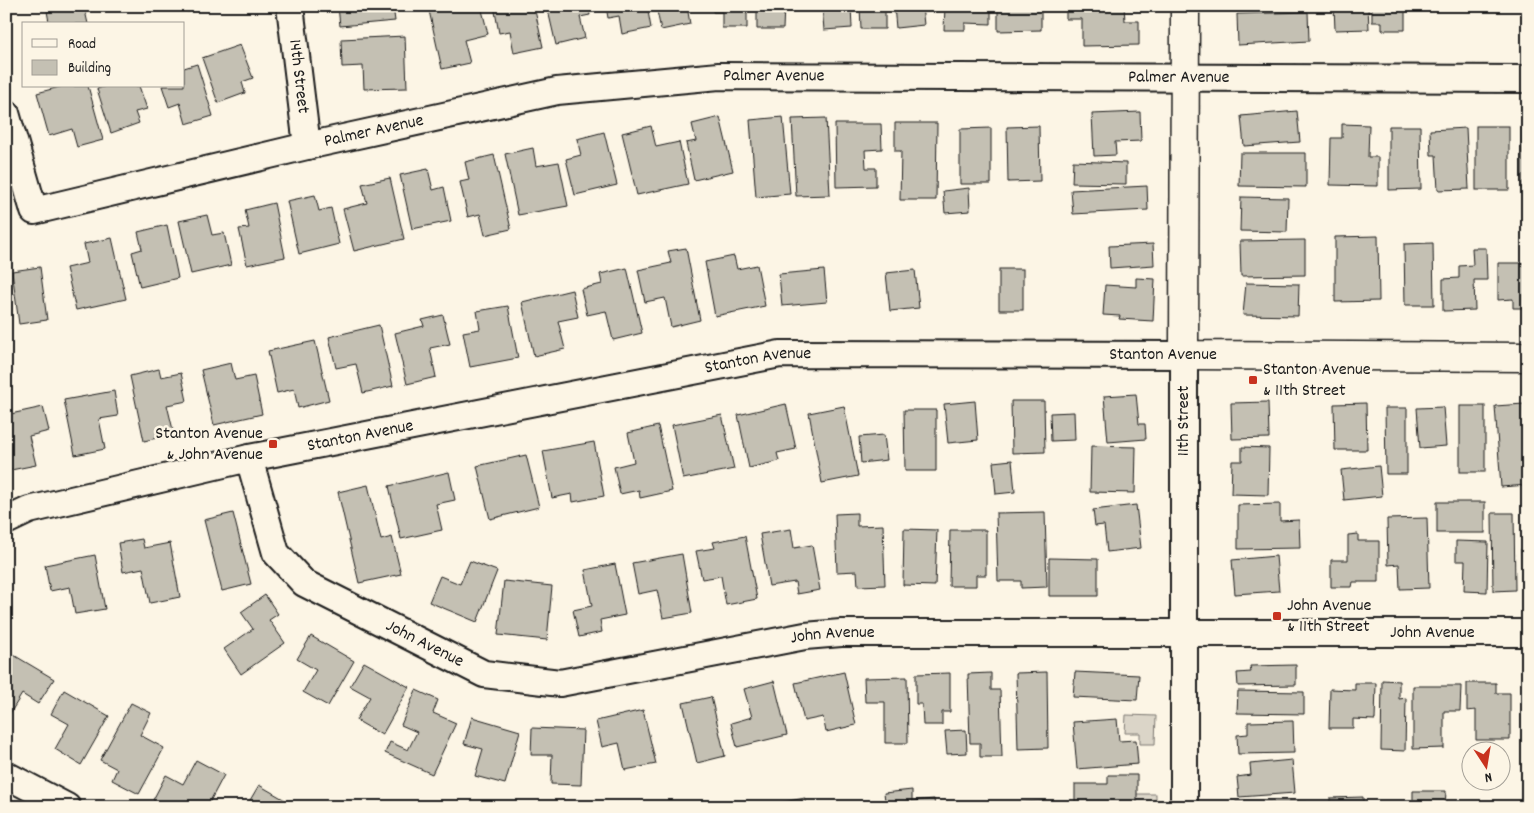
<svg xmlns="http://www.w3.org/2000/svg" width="1534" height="813" viewBox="0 0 1534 813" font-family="Dekko,sans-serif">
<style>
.green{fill:#dbd5c8;stroke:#7c7872}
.building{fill:#c4c0b3;stroke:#1c1c1c}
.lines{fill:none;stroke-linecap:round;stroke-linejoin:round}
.minor-casing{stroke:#1c1c1c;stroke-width:30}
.tertiary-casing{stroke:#1c1c1c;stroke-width:31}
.minor{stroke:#fcf5e5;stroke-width:26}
.tertiary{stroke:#fcf5e5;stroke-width:28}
.poi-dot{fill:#c8321e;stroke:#fcf5e5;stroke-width:2}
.labels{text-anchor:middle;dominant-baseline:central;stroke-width:5;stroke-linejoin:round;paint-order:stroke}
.street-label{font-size:18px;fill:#1c1c1c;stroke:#fcf5e5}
.poi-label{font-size:18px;fill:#1c1c1c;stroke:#fcf5e5;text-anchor:start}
</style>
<rect width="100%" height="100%" fill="#fcf5e5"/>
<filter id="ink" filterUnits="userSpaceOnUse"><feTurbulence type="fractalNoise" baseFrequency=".02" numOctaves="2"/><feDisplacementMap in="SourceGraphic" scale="10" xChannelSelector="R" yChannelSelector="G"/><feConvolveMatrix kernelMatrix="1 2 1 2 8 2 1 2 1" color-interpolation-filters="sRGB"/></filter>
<g filter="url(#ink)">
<g class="green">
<path d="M1126 715 1156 716 1155 744H1140V733H1125Z"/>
<rect x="1136" y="794" width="20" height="13"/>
</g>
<g class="building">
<path d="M71 6H84L88 24H39L49 22 47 11Z"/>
<path d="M187 6H221L187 12Z"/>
<path d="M338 6H393L395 21 340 26Z"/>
<path d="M428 6H481L488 34 464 40 470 63 442 69Z"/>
<path d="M494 6H534L543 47 514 53 510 31 499 33Z"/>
<path d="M547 6H588L590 15 580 17 585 38 556 45Z"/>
<path d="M606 6H647L651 28 622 34 619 16 608 18Z"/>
<path d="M656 6H687L690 24 661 30Z"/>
<path d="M713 6H747V28H722V12H713Z"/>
<path d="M757 6H784L783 29H757Z"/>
<path d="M822 6H851L852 28 824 30Z"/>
<path d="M860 6H885V29H861Z"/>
<path d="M894 6H922L924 25 896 28Z"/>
<path d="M945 6H991V24L965 23V30H944Z"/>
<path d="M998 6H1041V30L998 31Z"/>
<path d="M1066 6H1124L1125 21H1139V45L1082 46V19H1066Z"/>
<path d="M1334 6H1368L1369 29 1335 30Z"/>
<path d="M1372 6H1405V30H1382V22H1372Z"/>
<path d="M1308 12 1309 41 1238 45 1237 14Z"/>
<path d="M405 36 407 88 364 89 363 66 342 67 341 39Z"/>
<path d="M240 45 253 78 242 82 245 93 218 103 202 58Z"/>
<path d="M197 64 213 116 186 124 180 103 169 107 162 86H184V68Z"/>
<path d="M63 86H88L103 140 77 147 72 129 49 136 37 93Z"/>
<path d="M106 86H139L147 109 135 112 139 123 111 133 97 89Z"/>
<path d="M1297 111 1300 142 1244 146 1241 116Z"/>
<path d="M1140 112 1141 141 1115 142 1116 155 1094 156 1092 114Z"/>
<path d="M720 117 733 171 694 180 686 143 696 141 692 124Z"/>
<path d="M783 117 790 194 756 197 750 120Z"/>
<path d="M826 118 830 195 796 196 792 119Z"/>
<path d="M895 123H937L936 200H900L901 151H895Z"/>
<path d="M835 124H881L882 149 865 150 866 168H876V186L836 187Z"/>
<path d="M1342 124 1369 125 1368 157H1378V186L1330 185 1331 138H1342Z"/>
<path d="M651 126 656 147 679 142 688 184 637 195 622 133Z"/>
<path d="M1039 126 1040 181 1008 182 1007 127Z"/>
<path d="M1389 126H1420L1421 189 1389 190Z"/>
<rect x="1476" y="126" width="33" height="64"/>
<path d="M991 128V184H960V129Z"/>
<path d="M1466 128 1469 189 1438 190 1436 155H1431L1430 130Z"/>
<rect x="1522" y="128" width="6" height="61"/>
<path d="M604 132 617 185 575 195 566 159 581 155 577 139Z"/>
<path d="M533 148 536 166 559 162 568 206 518 215 505 154Z"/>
<path d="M1240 153H1306V187L1239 186Z"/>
<path d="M494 155 511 229 485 235 480 214 468 217 460 182 469 180 465 162Z"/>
<path d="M1073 161 1126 163V184L1072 183Z"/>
<path d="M428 169 433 190 444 187 451 221 412 229 400 175Z"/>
<path d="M390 178 404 239 354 251 343 209 367 203 362 184Z"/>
<path d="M1147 186 1148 210 1073 214 1071 190Z"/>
<path d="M969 188 970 211 945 213 943 191Z"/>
<path d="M315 195 319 211 331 208 339 244 299 254 287 201Z"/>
<path d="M1241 197 1288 198 1287 232 1240 231Z"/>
<path d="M274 203 285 257 247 265 239 229 249 228 245 210Z"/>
<path d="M207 215 212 235 224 233 231 265 191 274 179 221Z"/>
<path d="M167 225 178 278 140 287 132 252 142 249 138 232Z"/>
<path d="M1378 236 1379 301 1335 302V237Z"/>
<path d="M112 238 126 299 76 310 66 268 88 263 84 244Z"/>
<path d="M1305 240V275L1241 276 1240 241Z"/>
<path d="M1433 243 1434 305H1405L1404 244Z"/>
<path d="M1153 244 1154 265 1110 268 1109 246Z"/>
<path d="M686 248 700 320 671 327 665 298 645 302 638 270 671 263 668 251Z"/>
<path d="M1472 248H1486L1487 280H1474L1475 310 1443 311V279L1459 278V266L1473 265Z"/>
<path d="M734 256 737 269 757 265 765 306 715 316 705 262Z"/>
<path d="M1498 263H1528V308H1513V299L1498 300Z"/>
<path d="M40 267 47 320 19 324 12 271Z"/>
<path d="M627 268 642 333 613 340 606 311 587 315 581 289 602 284 600 274Z"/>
<rect x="999" y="269" width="24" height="41"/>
<path d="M824 270 827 302 782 306 779 274Z"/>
<path d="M915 270 919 308 890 311 886 273Z"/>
<path d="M1136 278 1155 279 1153 321 1119 319 1120 316 1103 315 1105 285 1136 287Z"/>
<path d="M1246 283 1299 284 1298 316 1243 315Z"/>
<path d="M572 290 578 317 558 321 565 349 534 356 522 302Z"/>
<path d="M508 306 518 358 470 367 463 332 480 329 477 311Z"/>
<path d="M443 315 450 344 430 348 436 377 407 384 395 333 424 326 422 320Z"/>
<path d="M379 325 393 386 363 393 356 364 336 368 329 337Z"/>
<path d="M315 341 329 400 298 408 294 389 277 393 268 351Z"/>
<path d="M231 363 235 380 254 376 262 414 214 425 201 370Z"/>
<path d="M159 369 161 377 181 373 187 401 167 405 174 434 144 441 130 376Z"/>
<path d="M114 391 118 416 99 419 105 449 75 455 64 400Z"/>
<path d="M1136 394 1139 424H1145L1146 439 1108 442 1104 396Z"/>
<path d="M975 401 978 440 948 443 944 404Z"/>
<path d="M1011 401H1044L1045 452 1012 453Z"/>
<path d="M1268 402 1269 438 1232 439 1231 403Z"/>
<path d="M1366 403 1367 450H1335L1334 404Z"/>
<path d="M786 404 796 449 777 453 779 461 749 468 738 415Z"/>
<path d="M1524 404 1528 485 1501 487 1495 406Z"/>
<path d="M844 406 858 476 822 483 809 413Z"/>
<rect x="1460" y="406" width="25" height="66"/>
<path d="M43 407 49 431 29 436 36 465 6 471V415Z"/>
<path d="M1443 407 1446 446 1420 448 1417 408Z"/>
<path d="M1385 408H1407V474H1386Z"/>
<path d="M904 410H936V471H905Z"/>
<path d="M1074 412 1075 440 1051 441 1050 413Z"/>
<path d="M722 415 734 469 683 479 672 425Z"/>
<path d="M658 426 672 491 640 498 639 490 620 494 614 467 634 462 628 433Z"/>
<path d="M884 435 887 460 861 463 859 437Z"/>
<path d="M594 442 604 496 573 502 572 494 552 498 543 451Z"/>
<path d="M1091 446 1136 447 1135 493 1090 492Z"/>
<path d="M1242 447 1269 448 1268 495 1231 494 1232 461H1242Z"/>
<path d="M526 455 539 507 490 519 477 466Z"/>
<path d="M1012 460 1015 492 996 494 993 462Z"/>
<path d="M1379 466 1382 496 1344 500 1341 470Z"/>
<path d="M449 472 455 500 436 504 442 530 401 539 389 486Z"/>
<path d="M368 485 381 540 392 537 401 574 359 583 338 492Z"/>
<rect x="1437" y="502" width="48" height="31"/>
<path d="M1280 504V521L1299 520 1300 548 1238 549V505Z"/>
<path d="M1136 505 1141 548 1107 552 1104 525 1095 526 1093 510Z"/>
<path d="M1045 512 1047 587 1021 588V581H998L996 513Z"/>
<path d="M233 513 251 584 222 591 204 520Z"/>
<path d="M857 513V526L883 525 885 585 858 586 857 571 837 572 835 514Z"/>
<path d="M1492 513H1514L1515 590 1493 591Z"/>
<path d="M1427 518 1429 588 1400 589 1399 564 1388 565 1387 519Z"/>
<path d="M791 529 794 548 812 545 820 590 797 594 795 582 769 586 760 534Z"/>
<path d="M904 529 937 530 935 586 903 585Z"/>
<path d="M950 530H986V575H976V586H949Z"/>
<path d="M1358 534V541H1379V582H1353L1352 587H1331V560H1348V535Z"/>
<path d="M745 536 757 599 726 605 721 576 702 579 696 551 715 548 713 542Z"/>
<path d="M142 539 144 548 170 543 180 597 150 603 143 568 123 572 118 543Z"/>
<path d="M1456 541 1488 542 1487 592 1464 591 1465 561H1456Z"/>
<path d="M1521 549H1528V588H1522Z"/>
<path d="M682 554 692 613 663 618 657 590 638 594 632 563Z"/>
<path d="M95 555 105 609 75 614 70 587 50 591 45 565Z"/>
<path d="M1276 556 1279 591 1235 594 1232 560Z"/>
<path d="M1049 558 1098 559V596H1049Z"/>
<path d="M470 561 497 571 477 622 429 602 440 576 460 584Z"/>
<path d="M615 564 625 615 600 620 602 632 579 637 573 610 592 606 585 570Z"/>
<path d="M504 581 552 586 547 640 498 635Z"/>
<path d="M265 595 278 614 269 620 285 643 241 674 224 649 253 629 241 612Z"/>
<path d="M311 636 354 661 328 706 303 692 316 670 297 659Z"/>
<path d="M12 654 54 679 38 704 22 694 6 720V662Z"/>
<path d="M364 662 409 687 382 735 356 720 370 697 350 686Z"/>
<path d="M1296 665V685L1238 686 1237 673 1251 672 1250 666Z"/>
<path d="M844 672 856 725 826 732 823 717 804 721 795 683Z"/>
<path d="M1047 672 1048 748 1018 749 1016 673Z"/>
<path d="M1075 672 1139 675 1137 700 1073 697Z"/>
<path d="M950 673V712H942V725H923L922 704H916V674Z"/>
<path d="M991 673V690H1000L1002 757H980V743H970L968 674Z"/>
<path d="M907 677 908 743H885V702H865L864 678Z"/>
<path d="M1382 680 1399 681V699L1406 698 1405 751 1381 750Z"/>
<path d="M774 681 787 735 737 747 731 723 752 717 744 689Z"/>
<path d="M1355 683H1376L1375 720 1353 719V728H1329L1330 689 1355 690Z"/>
<path d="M1467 683H1496V693H1510V740H1476V710L1467 711Z"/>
<path d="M1524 683H1528V711H1525Z"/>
<path d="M1413 686H1461L1460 711H1444V748L1413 749Z"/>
<path d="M64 690 109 716 81 765 55 749 69 724 51 714Z"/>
<path d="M416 690 438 700 433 713 456 723 432 774 385 753 390 742 408 750 417 732 401 725Z"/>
<path d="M1238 691 1304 692V714L1237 713Z"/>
<path d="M711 697 725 756 697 763 683 703Z"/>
<path d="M131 703 151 713 140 735 164 748 139 794 112 780 117 769 100 760Z"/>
<path d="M643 710 656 764 625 770 619 743 602 747 596 721Z"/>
<path d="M472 717 520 731 505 784 475 776 483 749 464 744Z"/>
<path d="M1117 719 1119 741 1136 740 1138 764 1077 769 1073 722Z"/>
<path d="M1293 721 1294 753 1238 754 1237 735 1248 734V722Z"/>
<path d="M532 728 583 730 581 785 551 784 552 755H531Z"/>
<path d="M966 730 967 753 947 754 945 731Z"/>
<path d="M196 760 224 775 207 807H165L153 800 166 775 183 784Z"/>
<path d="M1292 760 1295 793 1239 797 1237 777 1251 775 1250 764Z"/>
<path d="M1108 775H1137V807H1075V784H1108Z"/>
<path d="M259 785 285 800 281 807H246Z"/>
<path d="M912 790V801L934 799 935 807H886L884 793Z"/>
<path d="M1413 791H1446L1445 807H1413Z"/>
<path d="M1363 797V807H1330V798Z"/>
<path d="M805 798 807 807H762V806Z"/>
<path d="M1043 801V807H1020V802Z"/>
<rect x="1236" y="802" width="70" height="5"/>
<path d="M971 804V807H941V805Z"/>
<path d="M1483 804V807H1459Z"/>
<rect x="1371" y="805" width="34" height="2"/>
<path d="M1495 805 1528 806V807H1495Z"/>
</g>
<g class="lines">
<g class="minor-casing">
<g id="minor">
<path id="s1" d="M290 6 307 146"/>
<path id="s2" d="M6 113 34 211 307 146 557 91 719 76 1528 79"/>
<path id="s3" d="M249 458 276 553 304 583 484 674 560 683 805 636 841 633H1528"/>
<path id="s4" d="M6 521 29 510 249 458 780 354 1184 355V807"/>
<path d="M6 775 67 807"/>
</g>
</g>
<g class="tertiary-casing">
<path id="tertiary" d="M1185 6 1184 355 1528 357"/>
</g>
<use href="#minor" class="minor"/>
<use href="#tertiary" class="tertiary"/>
</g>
</g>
<g class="poi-dot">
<rect x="1248" y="375" width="10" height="10" rx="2.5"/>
<rect x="268" y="439" width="10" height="10" rx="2.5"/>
<rect x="1272" y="611" width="10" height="10" rx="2.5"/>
</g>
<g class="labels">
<g class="street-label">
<text stroke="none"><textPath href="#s1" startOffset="71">14th Street</textPath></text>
<text stroke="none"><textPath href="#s2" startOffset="856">Palmer Avenue</textPath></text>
<text stroke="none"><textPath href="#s2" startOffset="1261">Palmer Avenue</textPath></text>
<text stroke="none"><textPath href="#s2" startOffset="451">Palmer Avenue</textPath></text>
<text x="1163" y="355">Stanton Avenue</text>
<text stroke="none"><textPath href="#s4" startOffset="770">Stanton Avenue</textPath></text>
<text transform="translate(1184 421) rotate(-90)">11th Street</text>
<text stroke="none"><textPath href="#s4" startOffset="365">Stanton Avenue</textPath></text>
<text stroke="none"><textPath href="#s3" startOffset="1295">John Avenue</textPath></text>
<text stroke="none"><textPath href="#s3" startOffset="695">John Avenue</textPath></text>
<text stroke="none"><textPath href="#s3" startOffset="275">John Avenue</textPath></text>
</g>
<g class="poi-label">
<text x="1263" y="370">Stanton Avenue<tspan x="1263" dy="21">&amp; 11th Street</tspan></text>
<text x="263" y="434" text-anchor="end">Stanton Avenue<tspan x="263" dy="21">&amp; John Avenue</tspan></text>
<text x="1287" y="606">John Avenue<tspan x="1287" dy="21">&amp; 11th Street</tspan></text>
</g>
</g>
<rect width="1534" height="813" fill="none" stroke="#fcf5e5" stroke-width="25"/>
<rect x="12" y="12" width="1509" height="788" fill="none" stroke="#1c1c1c" stroke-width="2" filter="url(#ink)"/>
<rect x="22" y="22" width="162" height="65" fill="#fcf5e5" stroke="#a29e95"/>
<rect x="32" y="39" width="25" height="8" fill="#fcf5e5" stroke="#a29e95"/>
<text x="68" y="48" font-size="15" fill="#1c1c1c">Road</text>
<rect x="32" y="60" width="25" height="15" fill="#c4c0b3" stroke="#a29e95"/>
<text x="68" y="72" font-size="15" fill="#1c1c1c">Building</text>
<g transform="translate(1486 766) rotate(168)"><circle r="24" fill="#fcf5e5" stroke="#a29e95"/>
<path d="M0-4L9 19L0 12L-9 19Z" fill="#c8321e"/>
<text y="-8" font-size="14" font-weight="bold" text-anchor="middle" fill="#1c1c1c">N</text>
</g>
</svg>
